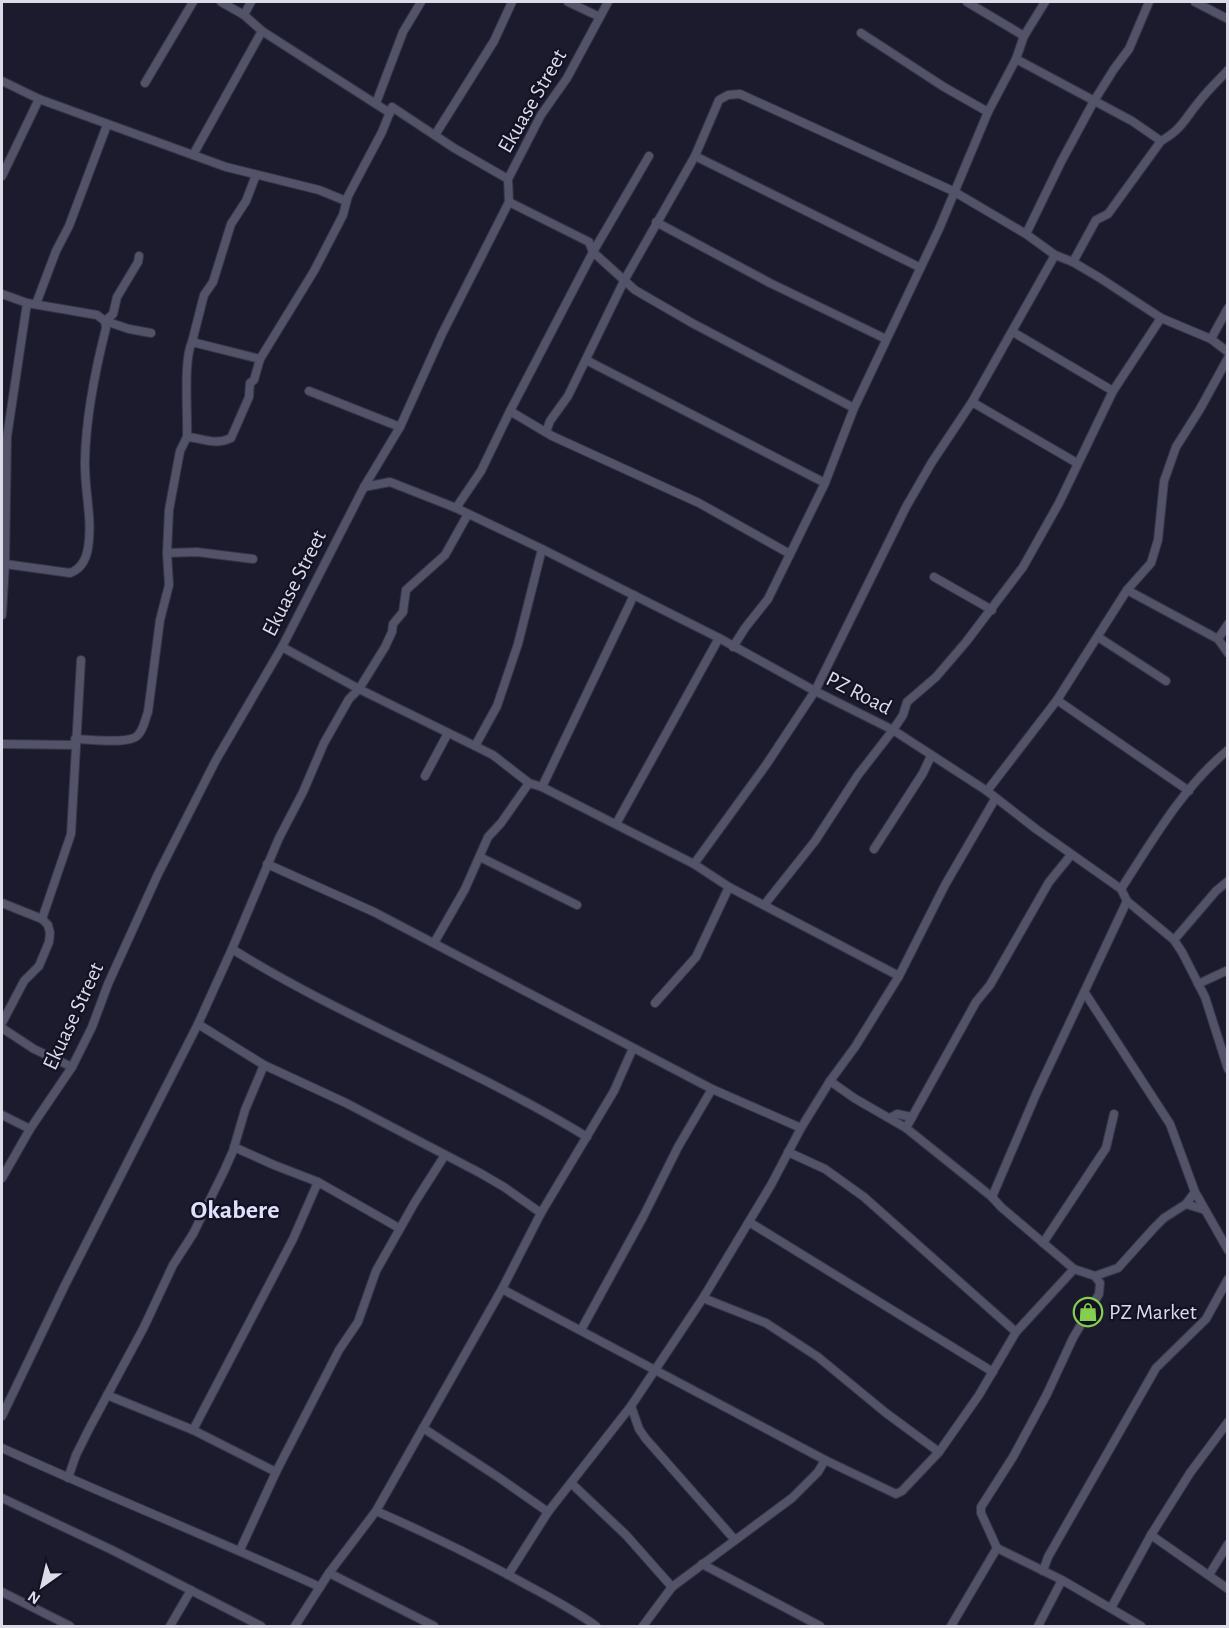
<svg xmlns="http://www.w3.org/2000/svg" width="1229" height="1628" viewBox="0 0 1229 1628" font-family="'Alegreya Sans',sans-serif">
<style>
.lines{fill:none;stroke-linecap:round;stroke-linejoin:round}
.minor-casing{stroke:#363543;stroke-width:10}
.minor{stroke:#525268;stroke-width:8}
.labels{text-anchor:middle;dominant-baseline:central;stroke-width:4.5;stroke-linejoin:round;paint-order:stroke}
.street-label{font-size:22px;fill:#dbdce8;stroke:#131224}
.poi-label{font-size:22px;fill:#dbdce8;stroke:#131224;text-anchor:start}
.quarter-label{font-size:26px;font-weight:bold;fill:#e0e1fb;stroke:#131224}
</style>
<rect width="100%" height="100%" fill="#1c1b2e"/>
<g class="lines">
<g class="minor-casing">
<g id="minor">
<path d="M221 2 244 15 262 31 390 113"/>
<path d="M568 2 600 17"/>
<path d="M967 2 1024 36"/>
<path d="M1195 2 1228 19"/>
<path d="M244 15 251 2"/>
<path d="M861 33 944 87 988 112"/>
<path d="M1016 59 1132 121 1161 141"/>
<path d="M2 81 39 99 226 167 319 190 346 201"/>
<path d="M145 83 193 2"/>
<path d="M376 103 403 32 421 2"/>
<path d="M435 135 494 41 512 2"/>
<path d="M193 155 262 31"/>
<path d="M695 156 919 267"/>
<path d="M2 176 39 99"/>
<path d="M509 202 589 242 593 252 635 290 692 323 854 408"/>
<path d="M656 222 770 283 886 339"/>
<path d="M1026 234 1061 162 1094 101 1114 69 1129 49 1149 2"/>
<path d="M139 256 138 262 117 297 113 314 105 321 129 329 151 333"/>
<path d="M1073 262 1096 220 1108 214 1161 141C1182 129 1184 120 1198 103 1207 91 1218 81 1228 70"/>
<path d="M2 294 27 303 97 315 105 321 106 328C95 371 86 415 85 460 84 490 93 519 88 548 86 560 81 569 70 573L5 564"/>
<path d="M36 304 56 251 69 226 107 125"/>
<path d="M1013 332 1113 391"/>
<path d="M1211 339 1228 308"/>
<path d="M192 342 204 295 213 282 231 224 246 201 256 175"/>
<path d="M586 360 825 483"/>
<path d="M309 391 400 427"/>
<path d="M972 402 1077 463"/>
<path d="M510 411 552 436 699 503 790 554"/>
<path d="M546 432 550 421 568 396 625 279 695 156 719 100 728 95 740 94 953 191 1026 234 1055 255 1073 262 1100 278 1161 318 1211 339 1228 352"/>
<path d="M187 437C188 413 183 361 192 342L260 359"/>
<path d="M364 487 390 482 456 508 542 549 719 638 815 691 893 730 987 791 1036 829 1121 889 1127 901 1174 940 1182 952 1205 997 1228 1069"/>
<path d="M456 508 481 471 510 411 593 252 649 156"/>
<path d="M167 553 197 552 253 559"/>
<path d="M934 577 992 610"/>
<path d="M1127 590 1218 639 1228 653"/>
<path d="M2 615 5 564 7 437 27 303"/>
<path d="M1098 637 1166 681"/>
<path d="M1218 639 1228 624"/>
<path d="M282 647 359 689 475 746 493 755 529 783 542 787 694 864 729 887 899 976"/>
<path d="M733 647 745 628 768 599 825 483 854 408 939 229 988 112 1016 59 1024 36 1045 2"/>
<path d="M1057 700 1189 791"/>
<path d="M75 739C89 739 130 745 138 735 144 729 145 719 148 712L160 620 169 585 167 553 169 510 180 451 187 437C203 438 215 446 231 438L249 397 250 383 254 380 260 359 314 271 343 215 348 196 382 132 392 107 454 148 508 179"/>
<path d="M2 744 75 745"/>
<path d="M475 746 497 706 518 644 542 549"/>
<path d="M425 776 448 733"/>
<path d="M542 787 634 595"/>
<path d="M987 791 1057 700 1127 590 1151 563 1158 540 1164 481 1176 447 1200 409 1228 358"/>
<path d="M616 824 719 638"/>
<path d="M874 849 923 773 931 756"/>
<path d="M480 857 577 905"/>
<path d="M267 864 374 912 712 1089 801 1128"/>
<path d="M694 864 766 765 815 691 906 507 932 462 972 402 1055 255"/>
<path d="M1121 889C1152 841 1183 787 1228 750"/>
<path d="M2 903 42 919 48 925 50 933 49 942 39 966 24 981 2 1023"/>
<path d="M765 904 815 841 858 775 893 730 903 715 907 702 936 677 966 642 1023 567 1059 503 1113 391 1161 318"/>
<path d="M42 919 71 834 81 660"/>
<path d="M1174 940 1216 891 1228 881"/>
<path d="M434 943 465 889 488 837 501 823 529 783"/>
<path d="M232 949C346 1020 473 1067 587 1137"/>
<path d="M1198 984 1228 970"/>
<path d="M1085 993 1170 1124 1195 1192 1228 1250"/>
<path d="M655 1003 696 957 729 887"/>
<path d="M198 1024 264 1065 346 1103 480 1173 504 1187 541 1213"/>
<path d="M2 1028 34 1049 72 1067"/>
<path d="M830 1081 854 1098 906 1128 992 1197 1001 1207 1074 1269 1095 1276 1118 1268 1154 1228 1164 1218 1186 1204 1195 1192"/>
<path d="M2 1115 30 1129"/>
<path d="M890 1118 897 1114 912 1117"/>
<path d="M906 1128 976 1002 990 985 1049 882 1071 855"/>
<path d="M234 1147 274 1165 318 1182 399 1228"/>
<path d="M788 1152 825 1169 864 1197 1016 1332"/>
<path d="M2 1178 30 1129 72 1067 92 1027 108 984 158 874 216 760 282 647 364 487 400 427 442 334 509 202 508 179 541 115 567 78 608 2"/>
<path d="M992 1197 1037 1092 1127 901"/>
<path d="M1186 1204 1205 1210"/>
<path d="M749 1222 993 1372"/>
<path d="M1043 1243 1106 1148 1114 1114"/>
<path d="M1095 1276 1100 1283 1099 1294 1073 1338 1047 1394 1013 1457 981 1507V1513L997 1548 1062 1580 1141 1626"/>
<path d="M502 1289 825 1460 896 1494 902 1491 939 1452 979 1395 1016 1332 1074 1269"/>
<path d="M703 1298 766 1323 818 1357 886 1413 939 1452"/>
<path d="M581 1330 643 1217 678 1147 712 1089"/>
<path d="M107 1395 193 1430 276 1472"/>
<path d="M631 1406 639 1429 646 1439 735 1540"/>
<path d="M2 1416 65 1285 198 1024 232 949 279 838 303 792 324 743 349 699 359 689 385 647 392 632 393 624 403 612 406 590 445 555 468 514"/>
<path d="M423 1428 498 1477 548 1512"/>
<path d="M193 1430 293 1239 318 1182"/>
<path d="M2 1448C107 1496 215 1539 320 1587"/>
<path d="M68 1478 76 1455 89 1429 144 1327 173 1265 193 1234 224 1171 233 1151 245 1110 264 1065"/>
<path d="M571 1483 626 1535 672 1587"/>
<path d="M2 1498 112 1550 261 1626"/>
<path d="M376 1511C427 1533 476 1557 525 1584 549 1597 574 1610 596 1626"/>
<path d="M1151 1535 1228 1589"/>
<path d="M240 1550 276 1472 339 1350 358 1322 376 1271 415 1202 445 1155"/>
<path d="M702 1564 820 1626"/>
<path d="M1043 1571 1048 1557 1156 1368 1206 1319 1228 1279"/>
<path d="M329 1573 434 1626"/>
<path d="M508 1575 548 1512 631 1406 703 1298 771 1185 801 1128 830 1081 855 1047 899 976 945 885 995 799"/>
<path d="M1209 1575 1228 1544"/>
<path d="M2 1592 70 1626"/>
<path d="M1111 1608 1151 1535 1190 1473 1228 1422"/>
<path d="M170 1626 191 1590"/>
<path d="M295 1626 329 1573 376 1511 502 1289 541 1213 614 1091 633 1048"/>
<path d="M643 1626 672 1587 792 1498 818 1472 825 1460"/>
<path d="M951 1626 997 1548"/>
<path d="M1038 1626 1062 1580"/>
</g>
</g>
<use href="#minor" class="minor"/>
</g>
<defs>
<g id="shop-ring" transform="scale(1.5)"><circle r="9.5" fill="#131224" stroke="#84cf4d" stroke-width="1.5"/><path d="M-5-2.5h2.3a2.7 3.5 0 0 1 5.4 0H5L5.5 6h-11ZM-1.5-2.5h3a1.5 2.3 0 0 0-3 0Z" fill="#84cf4d"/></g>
</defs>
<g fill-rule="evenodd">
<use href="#shop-ring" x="1088" y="1312"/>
</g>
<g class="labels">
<g class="street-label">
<text transform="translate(532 101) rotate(-60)">Ekuase Street</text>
<text transform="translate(294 583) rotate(-63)">Ekuase Street</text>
<text transform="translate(859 693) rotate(27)">PZ Road</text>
<text transform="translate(73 1016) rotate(-65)">Ekuase Street</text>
</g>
<g class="poi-label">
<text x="1109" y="1312">PZ Market</text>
</g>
<g class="quarter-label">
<text x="235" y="1210">Okabere</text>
</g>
</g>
<rect width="1229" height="1628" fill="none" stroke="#dbdce8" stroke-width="6"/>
<g transform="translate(42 1586) rotate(214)" stroke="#131224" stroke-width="4.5" paint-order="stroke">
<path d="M0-4.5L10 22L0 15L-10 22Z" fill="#dbdce8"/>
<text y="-9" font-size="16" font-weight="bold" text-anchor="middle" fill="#dbdce8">N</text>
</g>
</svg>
